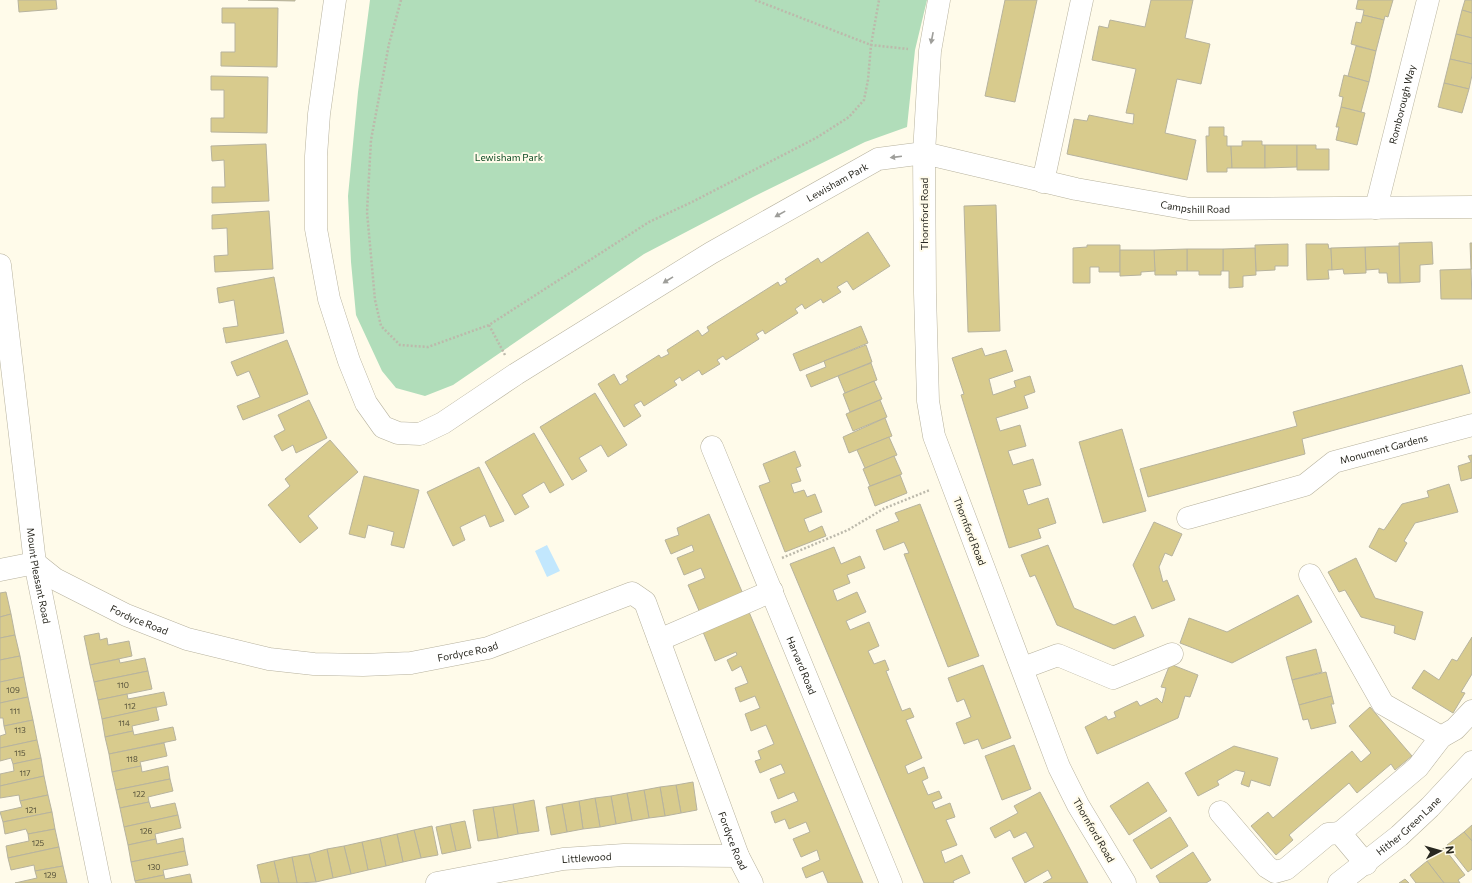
<svg xmlns="http://www.w3.org/2000/svg" width="1472" height="883" viewBox="0 0 1472 883" font-family="Commissioner,sans-serif">
<style>
.green{fill:#b1ddba}
.water{fill:#c2e7fd}
.building{fill:#d8cb8d;stroke:#b7b39e}
.lines{fill:none;stroke-linecap:round;stroke-linejoin:round}
.minor-casing{stroke:#b7b29e;stroke-width:23}
.path{stroke:#bcb9ab;stroke-width:2.5;stroke-dasharray:2 2;stroke-linecap:butt}
.minor{stroke:#fff;stroke-width:22}
.oneway{fill:#9e9e9a}
.labels{text-anchor:middle;dominant-baseline:central;stroke-width:4;stroke-linejoin:round;paint-order:stroke}
.number-label{font-size:8px;fill:#54503a}
.street-label{font-size:10px;fill:#28271f;stroke:#fffbea}
.park-label{font-size:10px;fill:#0c4a23;stroke:#fffbea}
</style>
<rect width="100%" height="100%" fill="#fffbea"/>
<path class="green" d="M370 0H927L915 50 907 127 865 142 753 197 644 254 453 385 425 396 396 388 382 371 356 315 351 262 348 196 358 92Z"/>
<path class="water" d="M547 545 560 571 547 577 535 551Z"/>
<g class="building">
<path d="M18 0H56L57 9 19 12Z"/>
<path d="M248 0H295V1Z"/>
<path d="M1005 0H1037L1015 102 985 96Z"/>
<path d="M1151 0H1193L1185 38 1210 44 1201 84 1177 79 1165 133 1196 140 1187 180 1067 154 1074 119 1087 121 1089 115 1133 124 1134 114 1126 113 1136 69 1092 60 1099 26 1108 28 1110 20 1145 27Z"/>
<path d="M1358 0H1393L1388 17 1385 16 1384 20 1363 15 1364 10 1356 9Z"/>
<path d="M1465 0H1472V13L1462 10Z"/>
<path d="M222 8H278L277 67 221 66V52H235V23H222Z"/>
<path d="M1462 10 1472 13V38L1456 34Z"/>
<path d="M1363 15 1384 20 1376 51 1351 44 1356 22 1361 23Z"/>
<path d="M1456 34 1472 38V64L1450 59Z"/>
<path d="M1356 46 1376 51 1369 82 1348 76Z"/>
<path d="M1450 59 1472 64V75L1469 89 1444 83Z"/>
<path d="M1344 75 1369 82 1361 112 1341 107 1343 97 1339 96Z"/>
<path d="M211 76 268 77 267 133 211 132V118H224V90H211Z"/>
<path d="M1444 83 1469 89 1462 113 1438 107Z"/>
<path d="M1341 107 1365 113 1357 145 1336 140 1339 127H1336Z"/>
<path d="M1209 127H1224V136H1227V146H1231L1232 168H1227V172H1207L1206 136H1209Z"/>
<path d="M1242 141H1262V145H1265V168H1232L1231 146H1242Z"/>
<path d="M266 144 269 201 212 203V187H225L224 160 212 161 211 146Z"/>
<path d="M1265 145H1297V167L1265 168Z"/>
<path d="M1297 145H1316V149H1329V170H1297Z"/>
<path d="M996 205 1000 331 968 332 964 206Z"/>
<path d="M269 211 273 269 215 272 214 256 228 255 227 228 212 229V215Z"/>
<path d="M868 232 890 266 853 290 847 281 837 287 841 292 823 303 821 299 805 309 802 304 795 309 798 313 765 334 763 330 756 334 759 339 726 360 723 356 717 360 720 364 702 375 699 370 682 381 680 377 674 381 677 385 644 406 641 401 634 405 641 416 624 427 598 384 614 374 620 385 628 380 626 376 659 355 661 358 669 354 667 350 698 330 702 336 709 331 707 327 778 282 780 286 787 282 785 279 818 258 821 263Z"/>
<path d="M1432 242 1433 264 1420 265V282L1400 283 1399 243Z"/>
<path d="M1470 243H1472V269H1471Z"/>
<path d="M1288 244V266H1275V270L1256 271 1255 245Z"/>
<path d="M1306 244H1328L1329 249 1331 248 1332 270H1328L1329 279 1307 280Z"/>
<path d="M1087 245H1120V272H1099V267H1090V283H1073V248L1087 247Z"/>
<path d="M1399 246 1400 283H1388L1387 273H1379V269L1366 270 1365 247Z"/>
<path d="M1365 247 1366 273 1344 274 1343 269 1332 270 1331 248Z"/>
<path d="M1255 248 1256 275 1243 276V287L1229 288V271H1223V249Z"/>
<path d="M1187 249H1223V271H1221V275H1199V271H1187Z"/>
<path d="M1187 249V271H1176L1177 275H1155L1154 250Z"/>
<path d="M1120 250H1154L1155 271 1141 272V275L1120 276Z"/>
<path d="M1471 269 1472 299H1441L1440 270Z"/>
<path d="M274 277 284 333 226 343 223 328 238 326 234 300 219 303 217 288Z"/>
<path d="M861 326 868 343 800 371 793 354Z"/>
<path d="M287 340 308 394 243 420 237 406 260 397 249 371 237 376 231 362Z"/>
<path d="M866 345 872 362 811 387 806 375 826 367 824 361Z"/>
<path d="M982 348 985 356 1006 350 1013 371 989 379 993 395 1016 387 1014 381 1030 376 1035 392 1024 396 1028 408 996 418 1000 431 1020 425 1026 446 1008 451 1013 465 1033 459 1041 485 1023 490 1028 505 1048 498 1056 523 1038 529 1041 538 1009 548 961 395 964 394 952 358Z"/>
<path d="M871 363 877 380 845 393 838 376Z"/>
<path d="M1462 365 1470 393 1302 439 1305 454 1148 497 1140 469 1297 426 1293 412Z"/>
<path d="M874 381 882 399 850 412 843 394Z"/>
<path d="M595 393 627 445 608 457 601 445 579 458 587 471 572 480 540 427Z"/>
<path d="M309 400 327 438 296 453 293 445 282 451 274 436 285 430 278 415Z"/>
<path d="M880 400 887 417 853 431 846 414Z"/>
<path d="M885 418 892 436 849 453 843 437Z"/>
<path d="M1122 429 1146 511 1103 523 1079 442Z"/>
<path d="M534 433 564 485 550 493 544 482 522 495 529 507 515 515 485 462Z"/>
<path d="M889 437 897 455 865 468 857 450Z"/>
<path d="M330 440 358 472 308 516 318 528 300 543 268 505 290 486 285 479Z"/>
<path d="M795 451 801 466 796 468 801 481 791 484 794 493 804 490 807 497 815 494 822 512 804 519 809 532 822 526 826 536 785 552 759 486 770 482 763 464Z"/>
<path d="M1472 455V478L1461 481 1458 466 1471 462 1468 456Z"/>
<path d="M894 456 902 474 870 486 863 469Z"/>
<path d="M479 467 504 521 490 527 485 515 460 527 465 540 453 546 427 492Z"/>
<path d="M900 475 907 493 875 506 868 487Z"/>
<path d="M364 476 419 490 404 548 391 545 394 532 368 525 365 538 349 534Z"/>
<path d="M1449 484 1458 512 1415 523 1404 541 1407 543 1396 562 1369 547 1379 528 1384 530 1402 504 1429 497 1427 491Z"/>
<path d="M920 504 979 656 948 667 904 554 909 553 904 542 884 550 876 530 899 521 895 513Z"/>
<path d="M709 514 743 594 700 613 688 585 705 578 701 568 684 575 677 558 694 551 692 545 671 554 665 540 679 535 677 528Z"/>
<path d="M1154 522 1182 534 1172 556 1165 553 1159 567 1163 582 1167 580 1175 600 1152 609 1133 565Z"/>
<path d="M1048 545 1074 608 1114 625 1135 616 1144 636 1114 649 1057 625 1035 575 1030 577 1021 555Z"/>
<path d="M834 547 841 564 860 556 865 568 847 575 850 583 833 590 837 601 857 592 866 612 846 621 850 630 869 622 879 646 868 651 874 664 885 660 889 670 886 671 902 711 910 708 914 717 906 720 922 758 905 766 908 774 924 767 928 778 922 781 928 795 939 791 942 798 932 802 935 809 950 803 955 817 946 820 957 845 941 851 945 863 962 855 970 873 953 881 954 883H924L790 564Z"/>
<path d="M1356 558 1375 598 1423 612 1415 640 1394 633 1395 626 1361 617 1345 590 1339 592 1328 572Z"/>
<path d="M6 592 11 614 0 617V593Z"/>
<path d="M1298 595 1312 622 1232 663 1180 643 1189 618 1227 632Z"/>
<path d="M749 612 863 883H828L823 871 806 878 802 868 820 860 817 850 801 857 793 839 810 832 806 822 789 829 785 819 775 823 771 812 798 801 794 792 778 799 770 779 785 773 781 764 760 773 755 761 761 759 758 751 774 744 766 725 751 731 745 714 760 708 755 696 740 702 735 688 748 683 741 666 732 671 727 660 737 655 736 652 715 661 703 632Z"/>
<path d="M11 614 15 635 0 638V617Z"/>
<path d="M99 633 100 640 107 638 108 645 129 641 132 656 90 665 84 636Z"/>
<path d="M15 635 20 656 0 660V638Z"/>
<path d="M1472 637V674L1461 692 1465 693 1453 713 1412 688 1424 670 1439 680 1452 659 1457 661Z"/>
<path d="M1316 649 1322 672 1292 680 1286 657Z"/>
<path d="M20 656 24 677 0 682V660Z"/>
<path d="M145 658 148 671 94 682 90 665 119 659 120 663Z"/>
<path d="M1170 664 1198 675 1190 697 1185 696 1178 718 1097 754 1085 727 1106 716 1108 720 1116 717 1114 712 1137 701 1140 706 1157 698 1162 703 1166 688 1161 687Z"/>
<path d="M983 665 1011 738 982 749 978 739 964 744 956 723 971 717 964 699 957 702 948 678Z"/>
<path d="M148 671 152 689 98 700 94 682Z"/>
<path d="M1326 672 1332 696 1299 705 1292 680Z"/>
<path d="M24 677 28 697 0 703V682Z"/>
<path d="M164 692 167 705 102 719 98 700 127 694 128 699Z"/>
<path d="M1332 696 1334 704H1331L1336 723 1311 729 1308 719 1303 720 1299 705Z"/>
<path d="M28 697 33 720 4 726 3 718H0V703Z"/>
<path d="M156 707 159 720 132 726 133 731 105 737 102 719Z"/>
<path d="M1370 707 1412 756 1395 770 1391 764 1357 793 1349 783 1289 835 1293 840 1276 855 1251 826 1268 812 1273 818 1352 751 1361 762 1371 753 1349 726Z"/>
<path d="M33 720 37 740 0 748V736L6 734 4 726Z"/>
<path d="M173 727 176 740 109 754 105 737 133 731 134 735Z"/>
<path d="M37 740 41 758 13 764 11 758 0 761V748Z"/>
<path d="M164 743 167 756 140 762 141 766 112 772 109 754Z"/>
<path d="M1014 745 1031 789 1002 800 985 756Z"/>
<path d="M1234 746 1278 758 1270 786 1251 780 1249 787 1241 784 1245 772 1236 770 1217 781 1219 785 1198 796 1185 773Z"/>
<path d="M41 758 44 776 0 786V774L14 771 13 764Z"/>
<path d="M141 766 142 772 168 766 170 779 116 790 112 772Z"/>
<path d="M44 776 48 795 20 801 19 795 0 798V786Z"/>
<path d="M170 779 173 791 148 797 149 802 120 808 116 790Z"/>
<path d="M693 782 697 810 681 813 676 785Z"/>
<path d="M1148 782 1167 811 1129 835 1110 806Z"/>
<path d="M676 785 681 813 665 816 660 787Z"/>
<path d="M660 787 665 816 649 818 644 790Z"/>
<path d="M644 790 649 818 632 821 627 793Z"/>
<path d="M1040 792 1088 883H1043L1052 878 1048 870 1025 883 1012 858 1034 847 1026 832 1014 838 1010 830 995 838 990 828 1018 813 1014 806Z"/>
<path d="M627 793 632 821 616 824 611 796Z"/>
<path d="M48 795 52 812 3 822 0 812 22 807 20 801Z"/>
<path d="M611 796 616 824 600 827 595 798Z"/>
<path d="M595 798 600 827 583 829 579 801Z"/>
<path d="M534 800 539 831 518 834 513 804Z"/>
<path d="M579 801 583 829 567 832 562 804Z"/>
<path d="M149 802 151 808 175 803 178 815 124 827 120 808Z"/>
<path d="M513 804 518 834 498 838 493 807Z"/>
<path d="M562 804 567 832 551 835 546 807Z"/>
<path d="M493 807 498 838 478 841 473 810Z"/>
<path d="M52 812 55 829 28 834 26 829 5 834 3 822Z"/>
<path d="M178 815 181 828 155 834 156 839 128 845 124 827Z"/>
<path d="M1170 817 1188 846 1151 869 1133 840Z"/>
<path d="M465 821 471 848 456 851 450 824Z"/>
<path d="M450 824 456 851 442 854 436 827Z"/>
<path d="M1472 825V841L1464 832Z"/>
<path d="M432 826 438 855 421 858 414 830Z"/>
<path d="M55 829 59 847 8 858 6 846 29 841 28 834Z"/>
<path d="M414 830 421 858 403 862 397 834Z"/>
<path d="M1464 832 1472 841V869L1468 872 1447 845Z"/>
<path d="M397 834 403 862 386 866 380 838Z"/>
<path d="M183 838 185 851 131 862 128 845 156 839 157 844Z"/>
<path d="M380 838 386 866 368 870 362 842Z"/>
<path d="M362 842 368 870 351 874 344 846Z"/>
<path d="M344 846 351 874 333 878 327 849Z"/>
<path d="M59 847 63 866 35 871 34 865 11 870 8 858Z"/>
<path d="M1444 848 1465 875 1458 880 1460 883H1444L1427 861Z"/>
<path d="M327 849 333 878 316 882 309 854Z"/>
<path d="M185 851 188 865 163 870 164 875 135 881 131 862Z"/>
<path d="M1193 852 1211 880 1206 883H1160L1156 876Z"/>
<path d="M309 854 316 882 297 883 292 857Z"/>
<path d="M292 857 297 883H279L274 861Z"/>
<path d="M274 861 279 883H261L257 865Z"/>
<path d="M1427 861 1444 883H1416L1410 875Z"/>
<path d="M63 866 67 883H15L37 878 35 871Z"/>
<path d="M190 874 192 883H136L135 881 164 875 165 879Z"/>
<path d="M1405 879 1409 883H1399Z"/>
</g>
<g class="lines">
<g class="minor-casing">
<g id="minor">
<path id="s1" d="M335 0 319 114 316 156V229L329 299 349 361 366 403 383 427 398 433 420 434 443 423 516 374 711 253 878 159 924 153 930 51 939 0"/>
<path d="M1043 182 1082 0"/>
<path id="s2" d="M1376 208 1428 0"/>
<path id="s3" d="M0 265 35 563 100 883"/>
<path id="s4" d="M712 447 891 883"/>
<path id="s5" d="M1188 518 1305 485 1334 462 1472 425"/>
<path id="s6" d="M0 570 35 563 55 579 126 615 187 639 269 659 314 664 363 665 411 663 488 648 632 593 645 602 738 856 752 883"/>
<path d="M1310 575 1383 704 1441 737 1455 729 1472 711"/>
<path d="M659 640 772 591"/>
<path d="M1023 668 1058 655 1113 678 1172 654"/>
<path d="M1220 812 1267 867 1275 872 1286 869 1328 834 1340 833 1366 864"/>
<path d="M1340 833 1418 767 1441 737"/>
<path id="s7" d="M437 883 563 859 624 855 738 856"/>
<path id="s8" d="M1125 883 1078 805 1059 767 934 436 928 401 925 293 924 153 1076 189 1190 209 1472 207"/>
<path id="s9" d="M1339 883 1399 836 1430 807 1472 762"/>
</g>
</g>
<g class="path">
<path d="M401 0 389 44 371 140 367 212 375 300 381 326 400 345 428 347 489 325 649 222 692 202 816 138 849 117 864 100 868 80 871 45 879 0"/>
<path d="M755 0 871 45 908 49"/>
<path d="M489 325 505 355"/>
<path d="M782 558 848 530 885 508 930 490"/>
</g>
<use href="#minor" class="minor"/>
</g>
<defs><path id="oneway-solid" d="M-6-.8H1V-3.2L6.5 0L1 3.2V.8H-6Z"/></defs>
<g class="oneway">
<use href="#oneway-solid" transform="translate(932 38) rotate(101)"/>
<use href="#oneway-solid" transform="translate(896 157) rotate(173)"/>
<use href="#oneway-solid" transform="translate(780 214) rotate(151)"/>
<use href="#oneway-solid" transform="translate(668 280) rotate(148)"/>
</g>
<g class="labels">
<g class="number-label">
<text x="123" y="685">110</text>
<text x="13" y="690">109</text>
<text x="130" y="706">112</text>
<text x="15" y="711">111</text>
<text x="124" y="723">114</text>
<text x="20" y="730">113</text>
<text x="20" y="753">115</text>
<text x="132" y="759">118</text>
<text x="25" y="773">117</text>
<text x="139" y="794">122</text>
<text x="31" y="810">121</text>
<text x="146" y="831">126</text>
<text x="38" y="843">125</text>
<text x="154" y="867">130</text>
<text x="50" y="875">129</text>
</g>
<g class="street-label">
<text stroke="none"><textPath href="#s2" startOffset="107">Romborough Way</textPath></text>
<text stroke="none"><textPath href="#s1" startOffset="967">Lewisham Park</textPath></text>
<text stroke="none"><textPath href="#s8" startOffset="1048">Campshill Road</textPath></text>
<text transform="translate(924 214) rotate(-90)">Thornford Road</text>
<text stroke="none"><textPath href="#s5" startOffset="210">Monument Gardens</textPath></text>
<text transform="translate(970 531) rotate(69)">Thornford Road</text>
<text stroke="none"><textPath href="#s3" startOffset="313">Mount Pleasant Road</textPath></text>
<text stroke="none"><textPath href="#s6" startOffset="155">Fordyce Road</textPath></text>
<text stroke="none"><textPath href="#s6" startOffset="491">Fordyce Road</textPath></text>
<text stroke="none"><textPath href="#s4" startOffset="236">Harvard Road</textPath></text>
<text stroke="none"><textPath href="#s9" startOffset="90">Hither Green Lane</textPath></text>
<text transform="translate(1094 830) rotate(60)">Thornford Road</text>
<text stroke="none"><textPath href="#s6" startOffset="936">Fordyce Road</textPath></text>
<text stroke="none"><textPath href="#s7" startOffset="152">Littlewood</textPath></text>
</g>
<g class="park-label">
<text x="509" y="157">Lewisham Park</text>
</g>
</g>
<g transform="translate(1440 851) rotate(84)" stroke="#fffbea" stroke-width="3" paint-order="stroke">
<path d="M0-3L7 15L0 10L-7 15Z" fill="#28271f"/>
<text y="-6" font-size="11" font-weight="bold" text-anchor="middle" fill="#28271f">N</text>
</g>
</svg>
